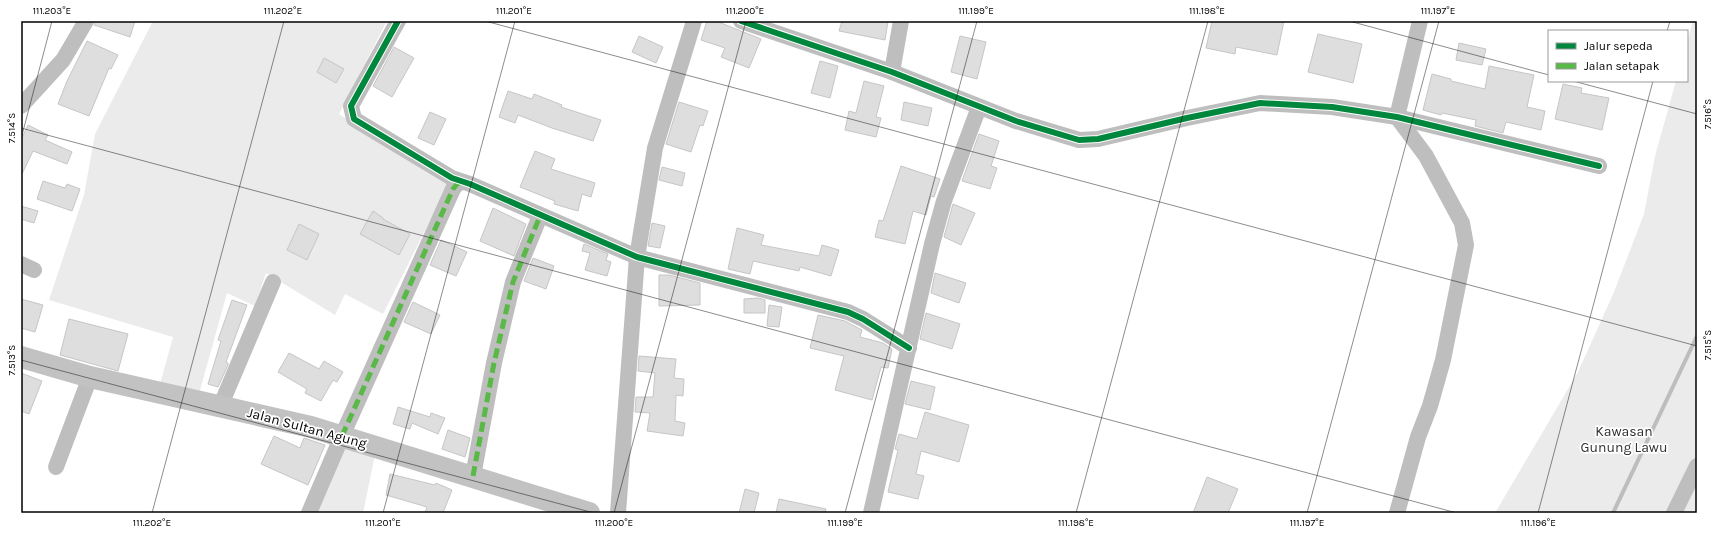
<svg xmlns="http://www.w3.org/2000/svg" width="1718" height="534" viewBox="0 0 1718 534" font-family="Karla,sans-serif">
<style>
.green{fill:#ebebeb}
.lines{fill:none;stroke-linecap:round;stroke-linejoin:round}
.stream{stroke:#bdbdbd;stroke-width:4}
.building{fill:#dedede;stroke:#c6c6c6}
.street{stroke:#bebebe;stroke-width:16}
.secondary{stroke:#c2c2c2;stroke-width:22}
.quiet{stroke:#58b947;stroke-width:5;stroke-dasharray:10 5;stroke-linecap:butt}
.cycleway-casing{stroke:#fff;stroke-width:8}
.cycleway{stroke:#00873e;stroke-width:6}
.ticks{fill:none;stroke:#000;stroke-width:1;stroke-opacity:0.45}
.labels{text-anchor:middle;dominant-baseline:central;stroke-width:3.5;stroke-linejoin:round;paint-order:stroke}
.street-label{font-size:14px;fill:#000;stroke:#fff}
.park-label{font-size:14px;fill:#313131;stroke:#fff}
.neatline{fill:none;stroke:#000;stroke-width:1.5}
.ticks-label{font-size:10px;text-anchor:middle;fill:#000}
</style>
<rect width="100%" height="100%" fill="#fff"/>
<g class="green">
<path d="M153 21H387L339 114 449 183 383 314 345 294 335 315 266 273 255 306 227 293 199 394 160 384 173 337 49 300 84 195 95 134Z"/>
<path d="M1693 21H1697V513H1495L1578 372 1614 292 1644 214 1655 156 1676 81H1687V42Z"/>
<path d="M342 444 375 455 363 513H313Z"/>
</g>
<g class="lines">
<path class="stream" d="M1613 513 1697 336"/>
</g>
<g class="building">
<path d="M95 21H135L130 37 94 25Z"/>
<path d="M707 21H716L761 39 749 68 721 57 725 48 701 40Z"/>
<path d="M842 21H888L885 40 839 31Z"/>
<path d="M1212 21H1284L1277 55 1236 47 1235 54 1206 48Z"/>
<path d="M1318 34 1362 44 1353 83 1308 72Z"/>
<path d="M639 36 663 47 656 63 632 52Z"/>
<path d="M960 36 986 42 977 79 951 72Z"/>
<path d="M87 41 118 55 111 69 109 68 89 116 58 104 67 81Z"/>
<path d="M1459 43 1486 49 1482 65 1456 60Z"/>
<path d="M394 47 414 58 392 97 373 86Z"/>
<path d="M324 58 344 69 336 83 317 72Z"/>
<path d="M820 61 838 66 830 98 811 93Z"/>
<path d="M1489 66 1534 75 1527 107 1545 111 1541 130 1506 122 1503 133 1475 126 1476 120 1442 113 1441 115 1423 110 1432 74 1451 79V81L1485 89Z"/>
<path d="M864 81 884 86 876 117 881 118 876 137 845 130 849 111 856 113Z"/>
<path d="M1563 84 1582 88 1581 93 1609 98 1602 130 1555 119Z"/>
<path d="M508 91 532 99 534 94 562 105 561 107 601 120 593 141 552 128 518 115 515 123 499 117Z"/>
<path d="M679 102 708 111 703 126 700 125 691 152 666 144Z"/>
<path d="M904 102 932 108 928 126 901 120Z"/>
<path d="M430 112 446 119 434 145 418 138Z"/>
<path d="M28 125 48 135 45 140 72 152 67 164 33 151 21 176V140Z"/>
<path d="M979 134 999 141 991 166 997 168 990 189 962 181Z"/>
<path d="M535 151 555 159 551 169 595 183 591 197 582 194 578 211 554 204 555 201 520 187Z"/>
<path d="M901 166 940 179 934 197 931 196 926 215 913 211 905 244 875 237 879 220 883 221Z"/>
<path d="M662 167 685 173 682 186 659 180Z"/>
<path d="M43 181 65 188 67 184 80 189 72 211 37 199Z"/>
<path d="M953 204 975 213 961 245 944 237Z"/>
<path d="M21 206 38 211 34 223 21 219Z"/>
<path d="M493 208 526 224 514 256 480 241Z"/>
<path d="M373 211 383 218V219L410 234 399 255 360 234Z"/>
<path d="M652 223 665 226 660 248 648 246Z"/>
<path d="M299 224 319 234 307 260 287 250Z"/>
<path d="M737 228 764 235 761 245 819 256 822 245 839 250 831 276 800 267 799 271 753 261 750 274 728 269Z"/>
<path d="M441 240 467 252 456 276 430 265Z"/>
<path d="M584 244 608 254 606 260 611 262 607 276 585 270 590 253 582 251Z"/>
<path d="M533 258 554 266 546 289 524 281Z"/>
<path d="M935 273 966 283 959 303 931 293Z"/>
<path d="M659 275H669L700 283V305L659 306Z"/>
<path d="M758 298 765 300V313H744V299Z"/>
<path d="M21 299 43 305 35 332 21 328Z"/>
<path d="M232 300 247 305 226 362 228 363V365L218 387 208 384 221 341 218 340Z"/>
<path d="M413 302 440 315 431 334 404 322Z"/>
<path d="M769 305 782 307 779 327 767 326Z"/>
<path d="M926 313 960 324 952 349 920 339Z"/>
<path d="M818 315 845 321 862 330 860 337 883 343 892 349 888 368 881 367 872 400 835 390 844 356 810 348Z"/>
<path d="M69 319 128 334 118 371 60 355Z"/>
<path d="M289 353 319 369 324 361 343 372 337 382 333 380 321 401 305 393 307 389 278 372Z"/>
<path d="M639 356 676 359 674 378 684 379 683 396 676 395 675 421 685 423 683 436 647 431 650 413 635 412 636 397H653L655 373 638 371Z"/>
<path d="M21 373 42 381 29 414 21 411Z"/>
<path d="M911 381 935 387 930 410 905 404Z"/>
<path d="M398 407 430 417 431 413 445 418 438 434 412 423 410 429 393 424Z"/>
<path d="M925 412 969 425 959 462 921 451 916 474 924 476 918 499 888 492 898 450 895 449 899 434 917 439Z"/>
<path d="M448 430 470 438 465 457 442 449Z"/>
<path d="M274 436 300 448 304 438 325 445 308 485 261 464Z"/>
<path d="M390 474 435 485 436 483 452 490 443 513H425L427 507 386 495Z"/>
<path d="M1207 477 1238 489 1228 513H1193Z"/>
<path d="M745 489 759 493 754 513H739Z"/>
<path d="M779 499 826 509 825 513H776Z"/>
</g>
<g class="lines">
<g class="street">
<path d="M398 21 351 106 354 119 452 178 470 184 637 257 848 312 863 319 909 348"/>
<path d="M741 21 892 72 1016 121 1079 140 1098 139 1187 118 1260 103 1332 107 1397 117 1599 166"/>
<path d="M892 72 901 21"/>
<path d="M21 106 63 60 86 21"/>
<path d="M21 264 34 270"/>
<path d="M220 407 273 282"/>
<path d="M56 467 90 377"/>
<path d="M473 476 494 363 513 282 540 216"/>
<path d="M309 513 342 436 453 189 457 184 463 182"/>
<path d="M618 513 637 257 655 148 694 21"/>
<path d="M871 513 932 244 944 201 979 107"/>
<path d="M1397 513 1418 437 1430 406 1443 360 1466 245 1462 223 1426 156 1397 117 1420 21"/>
<path d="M1674 513 1697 466"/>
</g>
<path class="secondary" d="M21 357 90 377 311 427 589 513"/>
<g class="quiet">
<path d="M342 436 453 189 457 184 463 182"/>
<path d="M473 476 494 363 513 282 540 216"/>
</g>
<g class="cycleway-casing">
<g id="cycleway">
<path d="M398 21 351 106 354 119 452 178 470 184 637 257 848 312 863 319 909 348"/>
<path d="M741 21 892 72 1016 121 1079 140 1098 139 1187 118 1260 103 1332 107 1397 117 1599 166"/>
</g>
</g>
<use href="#cycleway" class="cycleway"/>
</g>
<path class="ticks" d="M485 21 1697 346M1349 21 1549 75M1667 31 1670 21M1573 81 1697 114M21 128 1457 513M21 139 52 21M21 360 594 513M152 513 284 21M383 513 515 21M614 513 746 21M845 513 977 21M1076 513 1208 21M1307 513 1439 21M1538 513 1653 81"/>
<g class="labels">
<g class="street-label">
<text transform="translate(307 428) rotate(15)">Jalan Sultan Agung</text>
</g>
<g class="park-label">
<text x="1624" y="431">Kawasan<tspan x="1624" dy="16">Gunung Lawu</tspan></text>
</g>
</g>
<rect width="1718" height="534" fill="none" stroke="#ffffff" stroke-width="44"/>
<rect x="1548" y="30" width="140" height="52" fill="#ffffff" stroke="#999999"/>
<rect x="1556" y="43" width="20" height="6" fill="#00873e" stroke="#999999"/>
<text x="1584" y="50" font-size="12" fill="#000000">Jalur sepeda</text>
<rect x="1556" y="63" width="20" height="6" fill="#58b947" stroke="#999999"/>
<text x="1584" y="70" font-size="12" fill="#000000">Jalan setapak</text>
<rect x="22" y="22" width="1674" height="490" class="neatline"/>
<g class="ticks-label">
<text x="52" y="14">111.203°E</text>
<text x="283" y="14">111.202°E</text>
<text x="514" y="14">111.201°E</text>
<text x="745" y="14">111.200°E</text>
<text x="976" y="14">111.199°E</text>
<text x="1207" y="14">111.198°E</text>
<text x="1438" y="14">111.197°E</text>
<text transform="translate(1707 114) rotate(-90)" y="4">7.516°S</text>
<text transform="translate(11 128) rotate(-90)" y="4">7.514°S</text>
<text transform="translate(1707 345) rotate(-90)" y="4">7.515°S</text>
<text transform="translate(11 360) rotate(-90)" y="4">7.513°S</text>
<text x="152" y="526">111.202°E</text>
<text x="383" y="526">111.201°E</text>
<text x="614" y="526">111.200°E</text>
<text x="845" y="526">111.199°E</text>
<text x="1076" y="526">111.198°E</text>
<text x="1307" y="526">111.197°E</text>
<text x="1538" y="526">111.196°E</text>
</g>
</svg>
